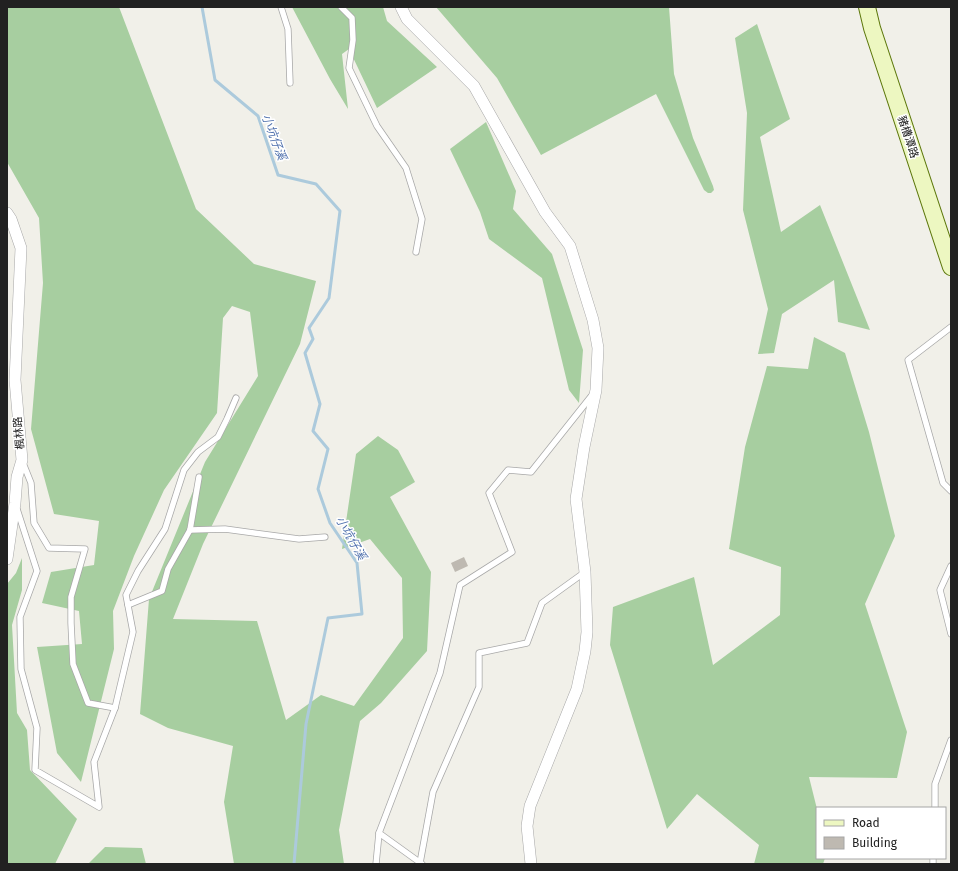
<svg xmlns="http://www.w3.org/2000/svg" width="958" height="871" viewBox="0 0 958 871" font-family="'Fira Sans','Noto Sans TC',sans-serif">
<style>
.forest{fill:#a7cea0}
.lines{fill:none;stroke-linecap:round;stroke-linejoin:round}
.stream{stroke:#accadc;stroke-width:3}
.building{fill:#beb9b1}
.lane-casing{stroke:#a8a8a8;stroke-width:7}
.street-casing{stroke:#a8a8a8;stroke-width:12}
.secondary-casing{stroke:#5c770a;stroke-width:18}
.lane{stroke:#fff;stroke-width:5.5}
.street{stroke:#fff;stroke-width:11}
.secondary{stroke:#edf7c1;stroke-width:16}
.labels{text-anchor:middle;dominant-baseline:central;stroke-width:3;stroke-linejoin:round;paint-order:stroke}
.street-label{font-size:11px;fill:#212121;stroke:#fff}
.water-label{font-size:12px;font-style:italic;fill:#5172ae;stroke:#fff}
</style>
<rect width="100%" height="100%" fill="#f1f0e9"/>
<g class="forest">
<path d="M7 7H119L196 209 254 264 316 281 300 344 203 544 173 619 257 621 286 720 321 695 354 706 403 638 402 578 370 539 342 549 356 454 378 436 398 450 415 482 390 497 431 572 427 651 381 703 360 721 339 830 344 864H234L224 802 233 746 168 728 140 714 149 599 205 462 258 376 250 312 232 306 223 318 217 413 164 490 134 556 113 611 114 649 81 782 57 753 37 647 82 644 79 611 42 603 51 572 94 565 99 521 54 514 31 429 43 283 39 218 7 162Z"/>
<path d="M292 7H383L387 21 437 67 377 108 349 49 342 54 348 109 330 79Z"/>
<path d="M436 7H669L674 74 693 138 713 186 714 190 711 193H708L704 190 656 94 541 155 497 78Z"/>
<path d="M757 24 790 119 760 137 781 232 820 205 870 330 838 322 834 280 782 314 774 353 758 354 768 309 743 210 747 113 735 38Z"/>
<path d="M486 122 516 191 513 209 552 254 583 350 579 403 569 390 542 278 489 239 480 212 450 149Z"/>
<path d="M814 337 845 353 869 432 895 536 865 604 907 732 897 778 809 777 817 809V858H825L823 864H754L759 845 697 794 667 829 610 645 613 607 694 577 713 665 780 615 781 567 729 549 745 447 767 366 808 369Z"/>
<path d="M22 558V590L12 625 17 713 27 730 30 770 77 819 55 864H7V584L16 573Z"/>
<path d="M105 847 142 848 146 864H88Z"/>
</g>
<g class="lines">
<path class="stream" d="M202 7 215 80 258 116 278 175 316 184 340 211 329 298 309 328 313 339 305 353 320 404 313 431 328 449 318 489 330 523 357 563 362 614 328 618 306 724 294 864"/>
</g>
<path class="building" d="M464 557 468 566 455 572 451 563Z"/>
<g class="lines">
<g class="lane-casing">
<g id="lane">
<path d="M281 7 288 29 290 83"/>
<path d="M341 7 352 18 353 40 349 68 377 126 406 168 422 219 416 252"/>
<path d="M951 327 908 360 943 483 951 491"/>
<path d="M23 463 31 483 34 523 49 548 85 549 71 597V623L73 664 88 703 115 708"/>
<path d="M17 509 37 571 20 617 21 669 37 728 35 770 99 807 94 762 115 708 133 632 126 595 138 571 165 529 184 470 198 452 218 437 227 419 236 398"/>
<path d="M190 530 225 529 299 539 325 537"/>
<path d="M951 566 940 590 951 634"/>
<path d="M128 605 162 591 168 569 190 530 199 477"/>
<path d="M935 808V784L951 740"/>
<path d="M420 863 433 792 479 687V653L527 643 542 603 585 572"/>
<path d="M376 864 379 833"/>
<path d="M422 864 379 833 440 673 460 585 512 552 489 493 508 470 531 472 593 394"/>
<path d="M933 864V858"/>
</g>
</g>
<g class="street-casing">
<g id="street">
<path d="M401 7 407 19 474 86 545 212 570 246 593 320 598 348 596 390 584 447 576 499 585 572 587 632 585 651 577 689 530 806 527 826 531 864"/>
<path d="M7 213 11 219 21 248 15 380 22 460 17 477 15 503 7 559"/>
</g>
</g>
<g class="secondary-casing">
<path id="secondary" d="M867 7 872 28 951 267"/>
</g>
<use href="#lane" class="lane"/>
<use href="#street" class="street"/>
<use href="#secondary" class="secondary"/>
</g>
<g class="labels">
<g class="street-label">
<text transform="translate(908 137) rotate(72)">豬槽潭路</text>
<text transform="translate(19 433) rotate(-95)">楓林路</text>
</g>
<g class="water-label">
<text transform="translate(274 137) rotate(69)">小坑仔溪</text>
<text transform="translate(351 538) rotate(60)">小坑仔溪</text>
</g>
</g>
<rect width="958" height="871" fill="none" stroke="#212121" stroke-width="16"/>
<rect x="816" y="807" width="130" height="52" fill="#ffffff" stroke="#a6a6a6"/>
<rect x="824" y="820" width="20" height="6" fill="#edf7c1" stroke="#a6a6a6"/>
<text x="852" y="827" font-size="12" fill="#212121">Road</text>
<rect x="824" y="837" width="20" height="12" fill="#beb9b1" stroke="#a6a6a6"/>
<text x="852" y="847" font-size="12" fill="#212121">Building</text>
</svg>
